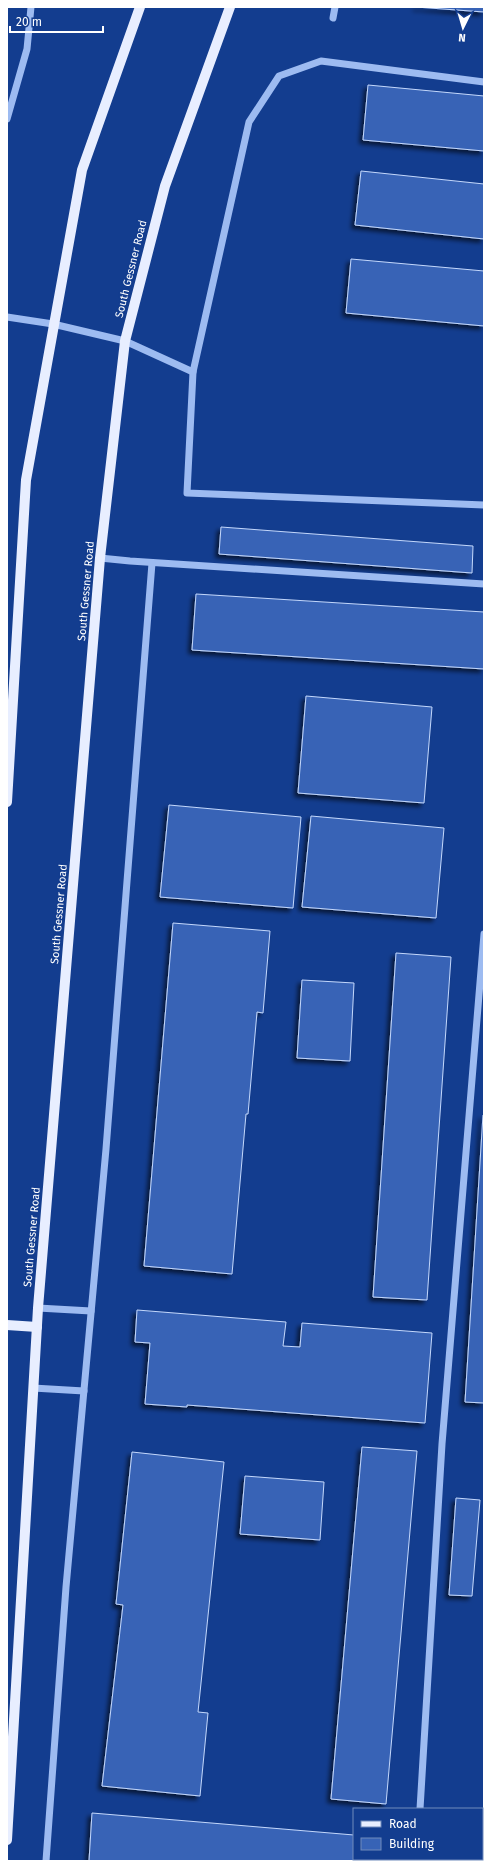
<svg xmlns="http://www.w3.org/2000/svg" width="491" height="1868" viewBox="0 0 491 1868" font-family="'Fira Sans',sans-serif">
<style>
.building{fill:#3763b6;stroke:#c4d8fc;filter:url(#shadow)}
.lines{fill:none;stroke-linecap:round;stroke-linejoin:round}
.minor{stroke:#9dbbf1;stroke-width:7}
.major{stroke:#e8eeff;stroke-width:10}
.labels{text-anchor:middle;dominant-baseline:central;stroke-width:3;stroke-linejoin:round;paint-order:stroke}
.street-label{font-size:11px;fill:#fff;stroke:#133d8f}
</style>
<defs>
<filter id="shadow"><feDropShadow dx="-3.5" dy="3.5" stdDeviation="2" flood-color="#0009"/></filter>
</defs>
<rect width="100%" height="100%" fill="#133d8f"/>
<g class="building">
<path d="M416 7H484V12Z"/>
<path d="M368 85 484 96V151L363 140Z"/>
<path d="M361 171 484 184V239L355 225Z"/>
<path d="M351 259 484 271V326L346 313Z"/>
<path d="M221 527 473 546 472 573 219 554Z"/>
<path d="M196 594 484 612V669L192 650Z"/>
<path d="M306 696 432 707 424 803 298 793Z"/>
<path d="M169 805 301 817 293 908 160 897Z"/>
<path d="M311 816 444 828 436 918 302 907Z"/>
<path d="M173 923 270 931 263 1013 257 1012 248 1114H246L232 1274 144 1266Z"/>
<path d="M396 953 451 957 427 1300 373 1297Z"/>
<path d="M302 980 354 983 350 1061 297 1058Z"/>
<path d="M483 1115H484V1403L465 1402Z"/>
<path d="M137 1310 286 1322 283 1346 300 1347 302 1323 432 1333 425 1423 187 1405V1407L145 1404 150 1343 135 1342Z"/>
<path d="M362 1447 417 1451 386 1804 331 1799Z"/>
<path d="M132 1452 224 1462 198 1712 208 1713 200 1796 102 1786 123 1605 116 1604Z"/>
<path d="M245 1476 324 1482 320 1540 240 1534Z"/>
<path d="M456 1498 480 1500 472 1596 449 1595Z"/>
<path d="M92 1813 354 1835V1859H365V1861H89Z"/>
</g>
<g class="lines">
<g class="minor">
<path d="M333 18 335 7"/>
<path d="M484 82 321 61 279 76 249 122 193 372 187 493 484 505"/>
<path d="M7 119 27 49 31 7"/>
<path d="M7 317 53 324 125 341 193 372"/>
<path d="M100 558 130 561 484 584"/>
<path d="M38 1308 91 1311"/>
<path d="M33 1388 84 1391"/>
<path d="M420 1809 442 1444 484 934"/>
<path d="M46 1861 66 1587 106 1149 152 563"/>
<path d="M417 1861V1859"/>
</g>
<g class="major">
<path d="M7 802 26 480 82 170 140 7"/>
<path d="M7 1325 37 1327"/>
<path d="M7 1840 38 1308 100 558 125 341 165 186 230 7"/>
</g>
</g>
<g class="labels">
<g class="street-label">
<text transform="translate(131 269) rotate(-76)">South Gessner Road</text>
<text transform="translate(86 591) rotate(-85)">South Gessner Road</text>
<text transform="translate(59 914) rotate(-85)">South Gessner Road</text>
<text transform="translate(32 1237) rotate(-85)">South Gessner Road</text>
</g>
</g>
<rect width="491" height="1868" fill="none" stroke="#ffffff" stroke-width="16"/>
<rect x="353" y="1808" width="130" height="52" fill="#133d8f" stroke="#718bbc"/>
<rect x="361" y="1821" width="20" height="6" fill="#e8eeff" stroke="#718bbc"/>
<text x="389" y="1828" font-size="12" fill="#ffffff">Road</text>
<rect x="361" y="1838" width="20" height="12" fill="#3763b6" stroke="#718bbc"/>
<text x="389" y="1848" font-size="12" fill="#ffffff">Building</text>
<g transform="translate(463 28) rotate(185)" stroke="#133d8f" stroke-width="3" paint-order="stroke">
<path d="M0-3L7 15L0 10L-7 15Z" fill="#ffffff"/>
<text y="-6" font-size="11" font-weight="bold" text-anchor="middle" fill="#ffffff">N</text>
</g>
<path d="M10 26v6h93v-6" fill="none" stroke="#ffffff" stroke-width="2"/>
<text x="16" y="26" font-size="12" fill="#ffffff" stroke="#133d8f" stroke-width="3" paint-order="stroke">20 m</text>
</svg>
